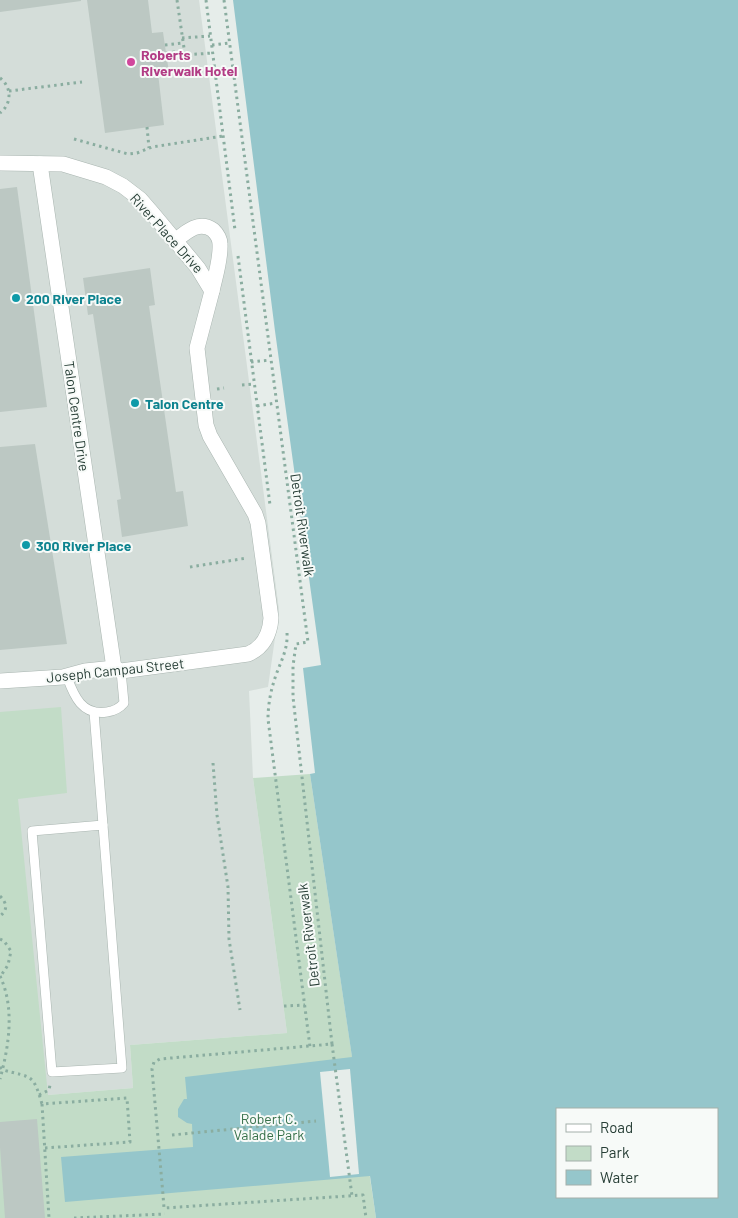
<svg xmlns="http://www.w3.org/2000/svg" width="738" height="1218" viewBox="0 0 738 1218" font-family="Barlow,sans-serif">
<style>
.built{fill:#d4ddd9}
.green{fill:#c2dcc7}
.water{fill:#95c6cb;fill-rule:evenodd}
.pier{fill:#e6edea}
.building{fill:#bcc8c3}
.lines{fill:none;stroke-linecap:round;stroke-linejoin:round}
.lane-casing{stroke:#a9b5b0;stroke-width:10}
.street-casing{stroke:#a9b5b0;stroke-width:16}
.path{stroke:#8aada0;stroke-width:3;stroke-dasharray:2.5 4;stroke-linecap:butt}
.lane{stroke:#fff;stroke-width:9}
.street{stroke:#fff;stroke-width:15}
.hotel-dot{fill:#d1479c;stroke:#f7faf8;stroke-width:2}
.culture-dot{fill:#0f9aa8;stroke:#f7faf8;stroke-width:2}
.labels{text-anchor:middle;dominant-baseline:central;stroke-width:4;stroke-linejoin:round;paint-order:stroke}
.hotel-label{font-size:14px;font-weight:bold;fill:#b23c85;stroke:#f7faf8;text-anchor:start}
.street-label{font-size:14px;fill:#273e36;stroke:#f7faf8}
.culture-label{font-size:14px;font-weight:bold;fill:#0d838f;stroke:#f7faf8;text-anchor:start}
.park-label{font-size:14px;fill:#357049;stroke:#f7faf8}
</style>
<rect width="100%" height="100%" fill="#e6edea"/>
<path class="built" d="M0 0H199L279 610 268 687 249 691 253 778 287 1033 130 1045 133 1088 0 1099Z"/>
<path class="green" d="M61 707 67 793 18 799 48 1095 133 1088 130 1045 287 1033 253 778 310 774 376 1218H0V712Z"/>
<path class="water" d="M233 0H738V1218H376L370 1176 65 1202 61 1157 193 1147 192 1124 187 1123 178 1117V1109L184 1099H187L185 1077 352 1057 310 774 315 773 303 668 321 665 275 331ZM557 1109H717V1197H557Z"/>
<path class="pier" d="M350 1069 359 1174 330 1177 320 1072Z"/>
<g class="building">
<path d="M0 0H81V1L0 12Z"/>
<path d="M87 0H148L152 33 163 32 166 53 169 72 158 73 164 125 105 133Z"/>
<path d="M17 187 47 407 0 412V189Z"/>
<path d="M150 268 155 305 149 306 176 492 183 491 188 526 122 537 117 500 121 499 93 314 88 315 83 278Z"/>
<path d="M35 444 67 644 0 650V447Z"/>
<path d="M37 1119 45 1218H5L0 1147V1122Z"/>
</g>
<g class="lines">
<g class="lane-casing">
<g id="lane">
<path d="M67 677C74 696 82 716 107 712 114 711 119 709 124 703L121 671"/>
<path d="M94 712 103 825"/>
<path d="M103 825 122 1068 52 1072 32 831Z"/>
</g>
</g>
<g class="street-casing">
<g id="street">
<path d="M0 163 63 164 106 177 123 186 140 199 153 214 198 268 212 291 197 348 206 425 210 436 255 514 258 523 271 618C270 634 263 648 248 654L121 671 114 668 85 671 63 677 0 681"/>
<path d="M40 164 114 668"/>
<path d="M175 241C186 232 199 220 213 230 217 234 220 239 220 244 221 259 215 277 212 291"/>
</g>
</g>
<g class="path">
<path d="M177 0 185 55 212 53"/>
<path d="M206 0 235 230"/>
<path d="M224 0 308 642 296 644 293 666V697L332 1044 160 1059 154 1062 152 1069 163 1195 164 1208 363 1195 366 1218"/>
<path d="M182 38 210 36"/>
<path d="M165 45 183 43"/>
<path d="M212 45 229 43"/>
<path d="M166 53 184 51"/>
<path d="M0 78C12 87 12 104 0 113"/>
<path d="M9 91 82 82"/>
<path d="M147 127 149 148"/>
<path d="M74 139 128 154 137 153 152 147 223 136"/>
<path d="M238 256 270 505"/>
<path d="M251 362 270 360"/>
<path d="M242 385 254 384"/>
<path d="M217 389 224 388"/>
<path d="M257 406 276 403"/>
<path d="M190 567 247 558"/>
<path d="M287 633C288 649 281 661 276 675 271 689 268 704 268 719L310 1047"/>
<path d="M213 763 217 815 228 887 229 939 240 1010"/>
<path d="M0 896C7 903 8 910 0 916"/>
<path d="M0 939 4 941 11 951 8 965 0 977"/>
<path d="M0 976C15 1008 9 1046 0 1079"/>
<path d="M284 1006 305 1005"/>
<path d="M332 1044 352 1196"/>
<path d="M0 1067 3 1070C32 1078 33 1073 42 1104"/>
<path d="M39 1095 49 1090 50 1085"/>
<path d="M172 1135 316 1121"/>
<path d="M45 1148 130 1142 127 1098 42 1104 49 1218"/>
<path d="M74 1218 165 1214"/>
</g>
<use href="#lane" class="lane"/>
<use href="#street" class="street"/>
</g>
<circle class="hotel-dot" cx="131" cy="62" r="5"/>
<g class="culture-dot">
<circle cx="16" cy="298" r="5"/>
<circle cx="135" cy="403" r="5"/>
<circle cx="26" cy="545" r="5"/>
</g>
<g class="labels">
<g class="hotel-label">
<text x="141" y="54">Roberts<tspan x="141" dy="16">Riverwalk Hotel</tspan></text>
</g>
<g class="street-label">
<text transform="translate(167 233) rotate(48)">River Place Drive</text>
<text transform="translate(77 416) rotate(82)">Talon Centre Drive</text>
<text transform="translate(303 525) rotate(82)">Detroit Riverwalk</text>
<text transform="translate(115 670) rotate(-6)">Joseph Campau Street</text>
<text transform="translate(308 935) rotate(-97)">Detroit Riverwalk</text>
</g>
<g class="culture-label">
<text x="26" y="298">200 River Place</text>
<text x="145" y="403">Talon Centre</text>
<text x="36" y="545">300 River Place</text>
</g>
<g class="park-label">
<text x="269" y="1118">Robert C.<tspan x="269" dy="16">Valade Park</tspan></text>
</g>
</g>
<rect x="556" y="1108" width="162" height="90" fill="#f7faf8" stroke="#a4afaa"/>
<rect x="566" y="1124" width="25" height="8" fill="#ffffff" stroke="#a4afaa"/>
<text x="600" y="1133" font-size="15" fill="#273e36">Road</text>
<rect x="566" y="1146" width="25" height="15" fill="#c2dcc7" stroke="#a4afaa"/>
<text x="600" y="1158" font-size="15" fill="#273e36">Park</text>
<rect x="566" y="1170" width="25" height="15" fill="#95c6cb" stroke="#a4afaa"/>
<text x="600" y="1183" font-size="15" fill="#273e36">Water</text>
</svg>
